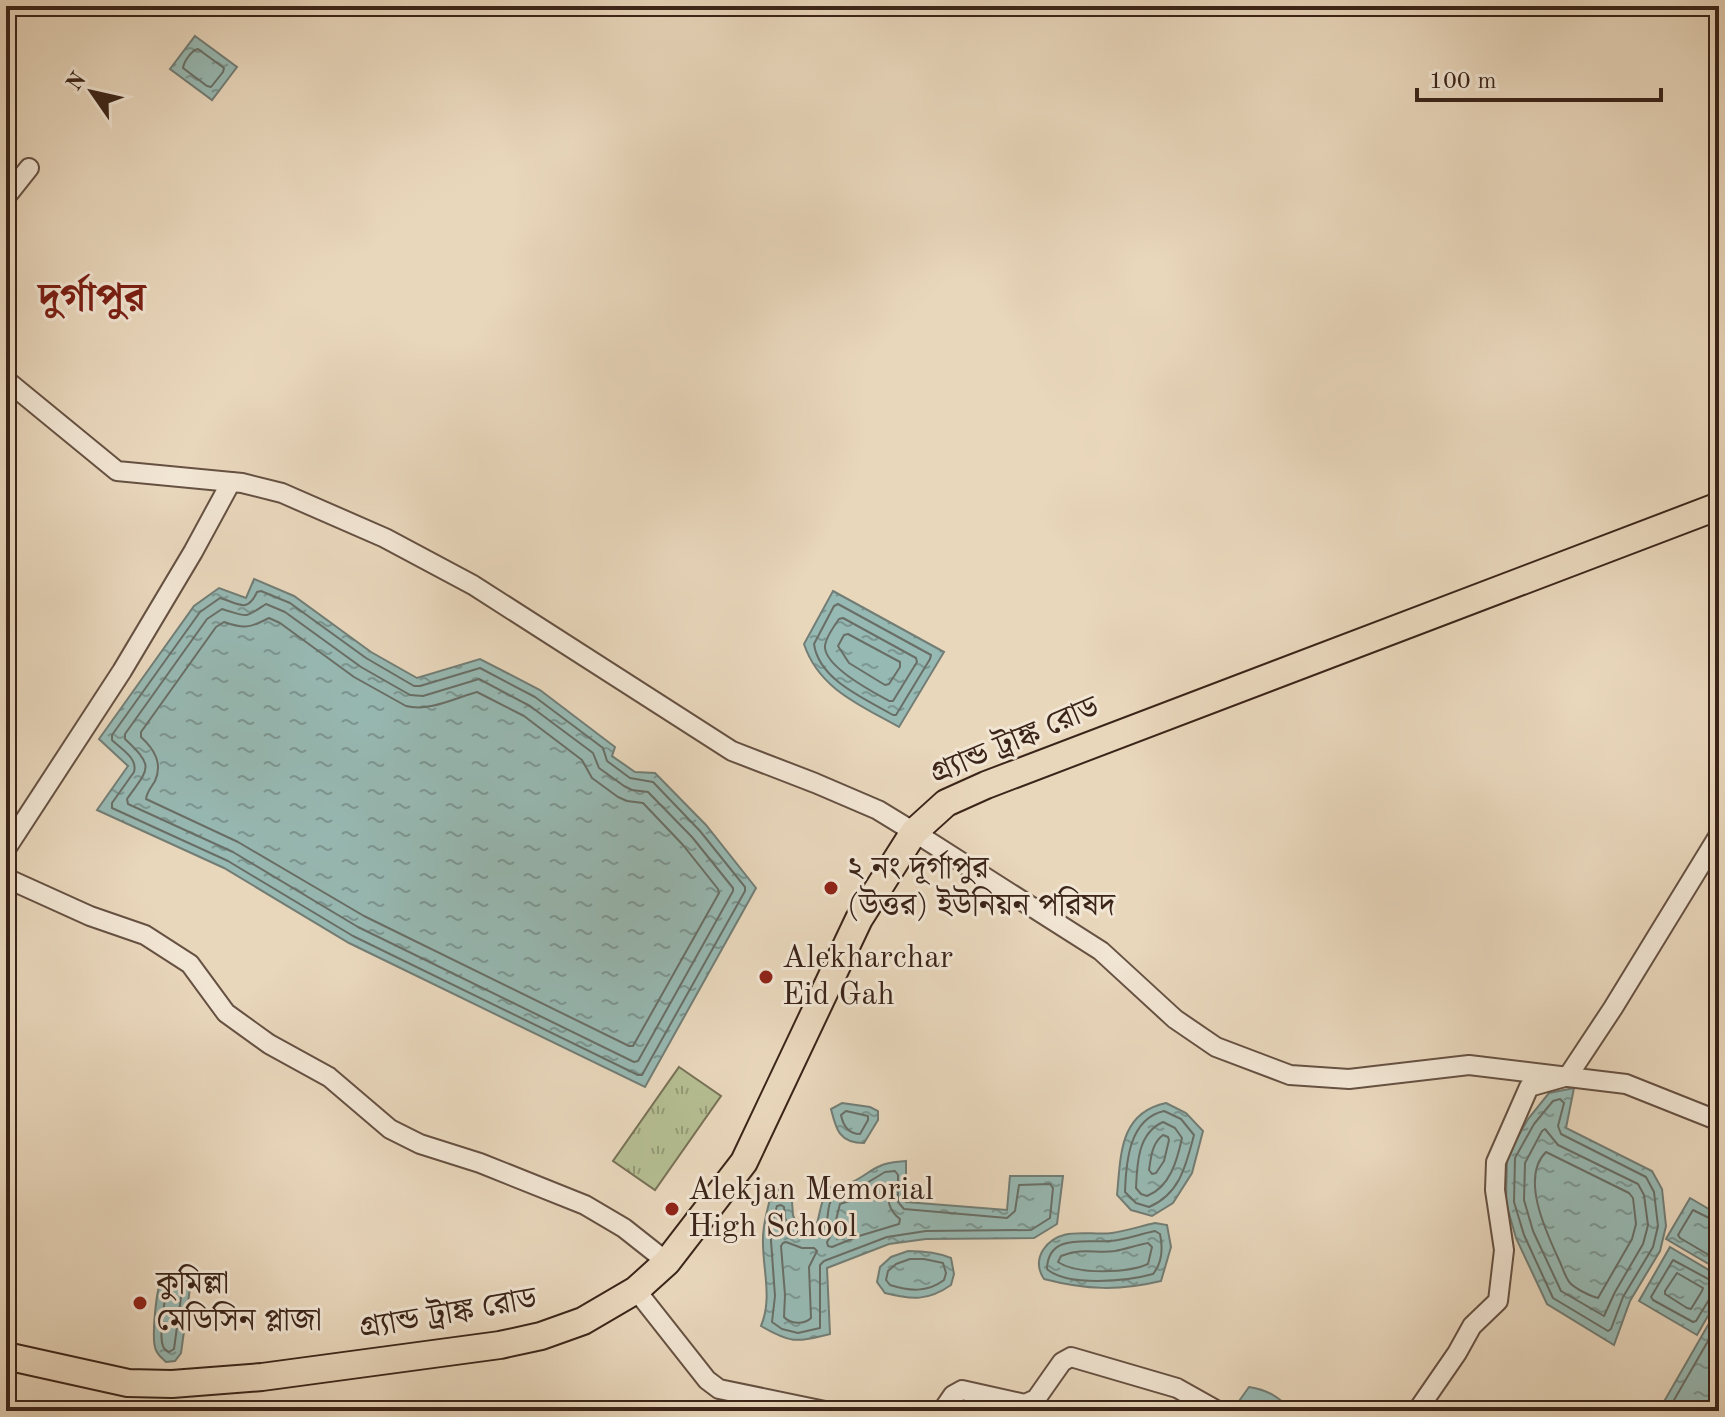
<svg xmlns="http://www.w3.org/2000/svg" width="1725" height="1417" viewBox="0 0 1725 1417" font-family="'Old Standard TT','Noto Serif Bengali',serif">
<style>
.grass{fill:url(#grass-tufts);stroke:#787156;stroke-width:2}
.water{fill:url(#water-ripples);stroke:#727d75;stroke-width:2}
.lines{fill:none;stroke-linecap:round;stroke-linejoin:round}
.shore{stroke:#696e66;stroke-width:2}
.minor-casing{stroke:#665142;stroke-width:22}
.highway-casing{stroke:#3b2419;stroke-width:30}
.minor{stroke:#f1e5d3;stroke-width:18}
.highway{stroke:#e9d7bc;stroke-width:26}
.poi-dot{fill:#8f2418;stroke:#f1e5d3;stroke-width:3}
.labels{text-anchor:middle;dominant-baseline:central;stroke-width:6;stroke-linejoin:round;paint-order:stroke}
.street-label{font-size:32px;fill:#3b2419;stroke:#f1e5d3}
.poi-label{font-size:32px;fill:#3b2419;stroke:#f1e5d3;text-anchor:start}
.district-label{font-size:40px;font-weight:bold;fill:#7a1f14;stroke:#f1e5d3}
</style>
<defs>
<pattern id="grass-tufts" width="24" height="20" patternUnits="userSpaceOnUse" patternTransform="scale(2)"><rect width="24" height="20" fill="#b5be92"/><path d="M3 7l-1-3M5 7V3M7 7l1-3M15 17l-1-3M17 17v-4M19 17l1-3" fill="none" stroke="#949a76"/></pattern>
<pattern id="water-ripples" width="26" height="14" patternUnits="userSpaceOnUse" patternTransform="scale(2)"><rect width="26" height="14" fill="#97b9b3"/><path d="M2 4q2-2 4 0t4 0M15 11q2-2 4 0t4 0" fill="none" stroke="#7c9691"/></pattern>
</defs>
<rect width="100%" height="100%" fill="#e9d7bc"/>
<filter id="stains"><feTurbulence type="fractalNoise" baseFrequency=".0025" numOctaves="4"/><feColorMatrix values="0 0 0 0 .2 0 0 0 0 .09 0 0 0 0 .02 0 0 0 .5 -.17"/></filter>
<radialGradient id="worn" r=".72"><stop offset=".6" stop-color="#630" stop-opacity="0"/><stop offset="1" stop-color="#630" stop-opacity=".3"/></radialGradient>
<path class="grass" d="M679 1067 721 1096 655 1190 613 1161Z"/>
<g class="water">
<path d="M195 36 237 67 212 100 170 69Z"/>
<path d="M254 579 294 596 371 652 417 678 480 659 540 690 615 747 612 756 635 772 655 773 706 825 756 888 645 1087 349 943 224 868 97 810 128 766 99 739 194 606 219 588 246 598Z"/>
<path d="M833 591 944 652 899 727C860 705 819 689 804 644Z"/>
<path d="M1574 1088 1566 1128 1652 1171 1662 1189 1666 1226 1660 1251 1630 1301 1614 1345 1547 1304 1516 1238 1506 1203 1507 1156 1528 1119 1549 1093Z"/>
<path d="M842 1103 870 1107 878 1111V1120L864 1143C839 1143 836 1129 831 1109Z"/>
<path d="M1166 1103 1186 1113 1203 1131 1192 1173 1173 1203 1152 1216 1131 1210 1117 1195C1121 1155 1119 1113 1166 1103Z"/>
<path d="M906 1161V1202L1007 1210 1010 1176H1063L1057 1224 1034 1238 926 1239 889 1244 827 1268 830 1334C796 1342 792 1344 761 1326 773 1297 762 1268 763 1238 763 1223 768 1209 771 1194L782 1188H791L793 1215 798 1229 807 1231 816 1226C820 1216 821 1197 828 1190 834 1183 843 1185 852 1182 862 1178 870 1170 880 1166 888 1162 898 1162 906 1161Z"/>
<path d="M1690 1198 1719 1215V1270L1666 1239Z"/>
<path d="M1155 1223 1167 1225 1171 1247 1161 1281C1119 1291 1086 1290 1044 1279 1038 1270 1037 1260 1043 1250 1059 1225 1089 1236 1112 1233 1126 1231 1141 1226 1155 1223Z"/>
<path d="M1670 1247 1719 1276V1297L1697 1335 1639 1301Z"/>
<path d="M908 1251C924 1251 937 1252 951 1258L954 1274 951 1285C928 1301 912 1300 885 1293L877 1282 880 1267 891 1257Z"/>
<path d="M178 1275 187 1278 190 1288 181 1353 175 1361 166 1362C161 1357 156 1354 155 1347 152 1336 156 1290 161 1282 165 1276 171 1275 178 1275Z"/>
<path d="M1719 1306V1411H1673L1662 1405Z"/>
<path d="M1249 1387C1268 1390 1279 1397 1292 1411H1232Z"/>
</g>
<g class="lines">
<g class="shore">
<path d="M198 49 224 68 223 72 211 87 207 86 183 68C184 61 192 50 198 49Z"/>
<path d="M261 591 290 603 366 658 414 686H420L480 668 535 697 603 748 607 761 630 778 653 782 700 831 745 887V891L642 1075H638L353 936 228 861 112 808V803L134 772C138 758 121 749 112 740V735L200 612 220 598C238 603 247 614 257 592Z"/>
<path d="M266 604 285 612 361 667 410 695 423 696 479 679 530 706 593 753 599 768 624 786 632 790 648 792 692 837 733 888V891L638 1061 634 1062 358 927 233 852 128 804 127 799C149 768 155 767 125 739V734L207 619 222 609C249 617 243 619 266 604Z"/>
<path d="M838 604 931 655 930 659 896 715H893C864 698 819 680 814 644L834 606Z"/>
<path d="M269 618 280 623 354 677 406 706C429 712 455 698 477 692L524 716 582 760 592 778 618 797 627 801 643 803 683 845 718 889 719 893 633 1046H629L364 916 238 842 146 799C147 791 151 788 155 781 163 763 154 749 141 737V732L216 627 224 622C244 629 250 628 269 618Z"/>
<path d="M843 618 916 658 917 662 893 701H889C873 692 827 668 825 648 824 640 834 626 839 619Z"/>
<path d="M848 634 900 662V667L889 684 885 685 849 663 838 646 844 635Z"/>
<path d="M1560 1099 1564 1103 1558 1126 1561 1134 1646 1177 1654 1192 1658 1226 1653 1247 1623 1297 1611 1329 1608 1331 1553 1298 1524 1235 1514 1202 1515 1158 1534 1124 1553 1101Z"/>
<path d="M846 1111 868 1116V1120L860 1134C848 1134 843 1125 841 1115Z"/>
<path d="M1164 1111 1181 1119 1194 1135C1186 1165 1180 1194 1149 1207L1136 1203 1125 1192C1126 1162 1129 1119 1164 1111Z"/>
<path d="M1163 1122 1175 1128 1182 1138C1177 1161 1170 1187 1147 1196L1141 1194 1136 1188C1137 1163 1138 1133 1163 1122Z"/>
<path d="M1545 1129 1558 1145 1638 1184 1644 1195 1648 1225 1646 1233 1643 1244 1615 1292 1604 1316 1561 1291 1533 1231 1524 1200 1525 1163 1542 1131Z"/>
<path d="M1163 1135 1168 1137 1169 1140 1164 1161 1156 1173 1152 1174 1149 1170C1151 1157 1152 1143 1163 1135Z"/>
<path d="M1546 1152 1629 1193 1633 1198 1636 1224 1632 1239 1598 1298C1590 1296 1576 1289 1570 1283 1565 1277 1562 1266 1559 1260 1546 1232 1520 1177 1546 1152Z"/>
<path d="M895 1171 898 1175V1202L904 1209 1007 1218 1015 1211 1019 1185 1050 1184 1053 1188 1050 1218 1031 1230 926 1231 887 1237 824 1261 820 1265V1328L798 1333 782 1329 772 1322 775 1296 771 1241V1226L777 1206 781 1205 784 1207 785 1218 793 1234 810 1238C837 1226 821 1211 835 1194L857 1189 885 1172Z"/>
<path d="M882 1185 888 1187C888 1201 888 1210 900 1219L899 1224 859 1236 832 1247 828 1246 827 1242 833 1232 840 1204 862 1197Z"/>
<path d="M1719 1221 1713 1220 1693 1210 1678 1235 1680 1238 1719 1261"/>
<path d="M1155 1231 1160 1234C1163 1248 1162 1263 1153 1274 1128 1281 1067 1287 1047 1269 1048 1233 1086 1243 1110 1241 1125 1240 1140 1234 1155 1231Z"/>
<path d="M786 1242 802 1248H814L817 1251 809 1267 811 1318C804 1325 790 1324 784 1317L785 1295 781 1246 783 1243Z"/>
<path d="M1148 1243 1152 1247 1148 1264C1128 1273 1077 1275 1058 1262L1061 1256C1084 1247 1095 1254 1115 1251 1126 1249 1137 1245 1148 1243Z"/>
<path d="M910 1259H924L943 1263 946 1273 944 1280C927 1293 909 1291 890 1285L886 1280 888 1271 896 1264Z"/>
<path d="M1677 1273 1703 1288 1702 1291 1691 1309 1687 1308 1665 1294V1291Z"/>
<path d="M1719 1282 1712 1281 1673 1260 1651 1297 1653 1300 1693 1322 1696 1321 1710 1298 1719 1295"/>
<path d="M178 1283 182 1290 174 1349 169 1352C167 1351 165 1350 164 1348 158 1339 164 1292 171 1284Z"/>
<path d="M1675 1411 1674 1400 1719 1322"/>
</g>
<g class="minor-casing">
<g id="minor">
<path d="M6 197 29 168"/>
<path d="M6 380 117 471 242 483 282 493 385 538 473 585 732 751 815 783 878 810 914 832 1101 951 1175 1019 1216 1047 1290 1075 1349 1079 1469 1065 1626 1084 1719 1121"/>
<path d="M6 849 122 671 193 552 231 482"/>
<path d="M6 878 90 916 145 935 190 964 226 1013 269 1044 329 1077 390 1129 420 1144 480 1163 585 1205 624 1228 667 1262"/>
<path d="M636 1290 707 1380 719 1389 825 1411"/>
<path d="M942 1411 953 1395 962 1390 1025 1404 1036 1399 1062 1362 1071 1357 1177 1388 1218 1411"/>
<path d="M1417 1411 1457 1353 1472 1326 1498 1301 1504 1250 1495 1190 1496 1162 1529 1087 1568 1076 1613 1008 1719 835"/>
</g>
</g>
<g class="highway-casing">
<path id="highway" d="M6 1356 128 1383 172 1384 262 1377 500 1345 541 1336 583 1321 636 1290 667 1262 744 1162 859 919 914 832 946 803 986 785 1719 506"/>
</g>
<use href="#minor" class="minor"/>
<use href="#highway" class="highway"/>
</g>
<g class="poi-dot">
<circle cx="831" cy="888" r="8"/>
<circle cx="766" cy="977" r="8"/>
<circle cx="672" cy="1209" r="8"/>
<circle cx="140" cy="1303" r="8"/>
</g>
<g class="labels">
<g class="street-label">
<text transform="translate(1015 742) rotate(-23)">গ্র্যান্ড ট্রাঙ্ক রোড</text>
<text transform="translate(448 1315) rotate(-10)">গ্র্যান্ড ট্রাঙ্ক রোড</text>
</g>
<g class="poi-label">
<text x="847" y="870">২ নং দূর্গাপুর<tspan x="847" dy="37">(উত্তর) ইউনিয়ন পরিষদ</tspan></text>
<text x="782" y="959">Alekharchar<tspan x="782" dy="37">Eid Gah</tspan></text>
<text x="688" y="1191">Alekjan Memorial<tspan x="688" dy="37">High School</tspan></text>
<text x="156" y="1285">কুমিল্লা<tspan x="156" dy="37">মেডিসিন প্লাজা</tspan></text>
</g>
<g class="district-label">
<text x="92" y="300">দুর্গাপুর</text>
</g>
</g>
<rect width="1725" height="1417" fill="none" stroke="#e9d7bc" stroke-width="32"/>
<rect x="8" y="8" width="1709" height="1401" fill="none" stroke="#3b2419" stroke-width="4"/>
<rect x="16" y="16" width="1693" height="1385" fill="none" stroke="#3b2419" stroke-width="2"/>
<g transform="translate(92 92) rotate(304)" stroke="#f1e5d3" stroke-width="6" paint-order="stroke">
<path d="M0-6L14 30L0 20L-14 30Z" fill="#3b2419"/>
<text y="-12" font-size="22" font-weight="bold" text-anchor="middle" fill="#3b2419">N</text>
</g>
<path d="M1417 88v12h244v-12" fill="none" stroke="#3b2419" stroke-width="4"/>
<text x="1429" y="88" font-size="24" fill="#3b2419" stroke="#f1e5d3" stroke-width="6" paint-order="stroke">100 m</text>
<rect width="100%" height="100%" filter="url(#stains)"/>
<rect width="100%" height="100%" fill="url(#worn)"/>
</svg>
